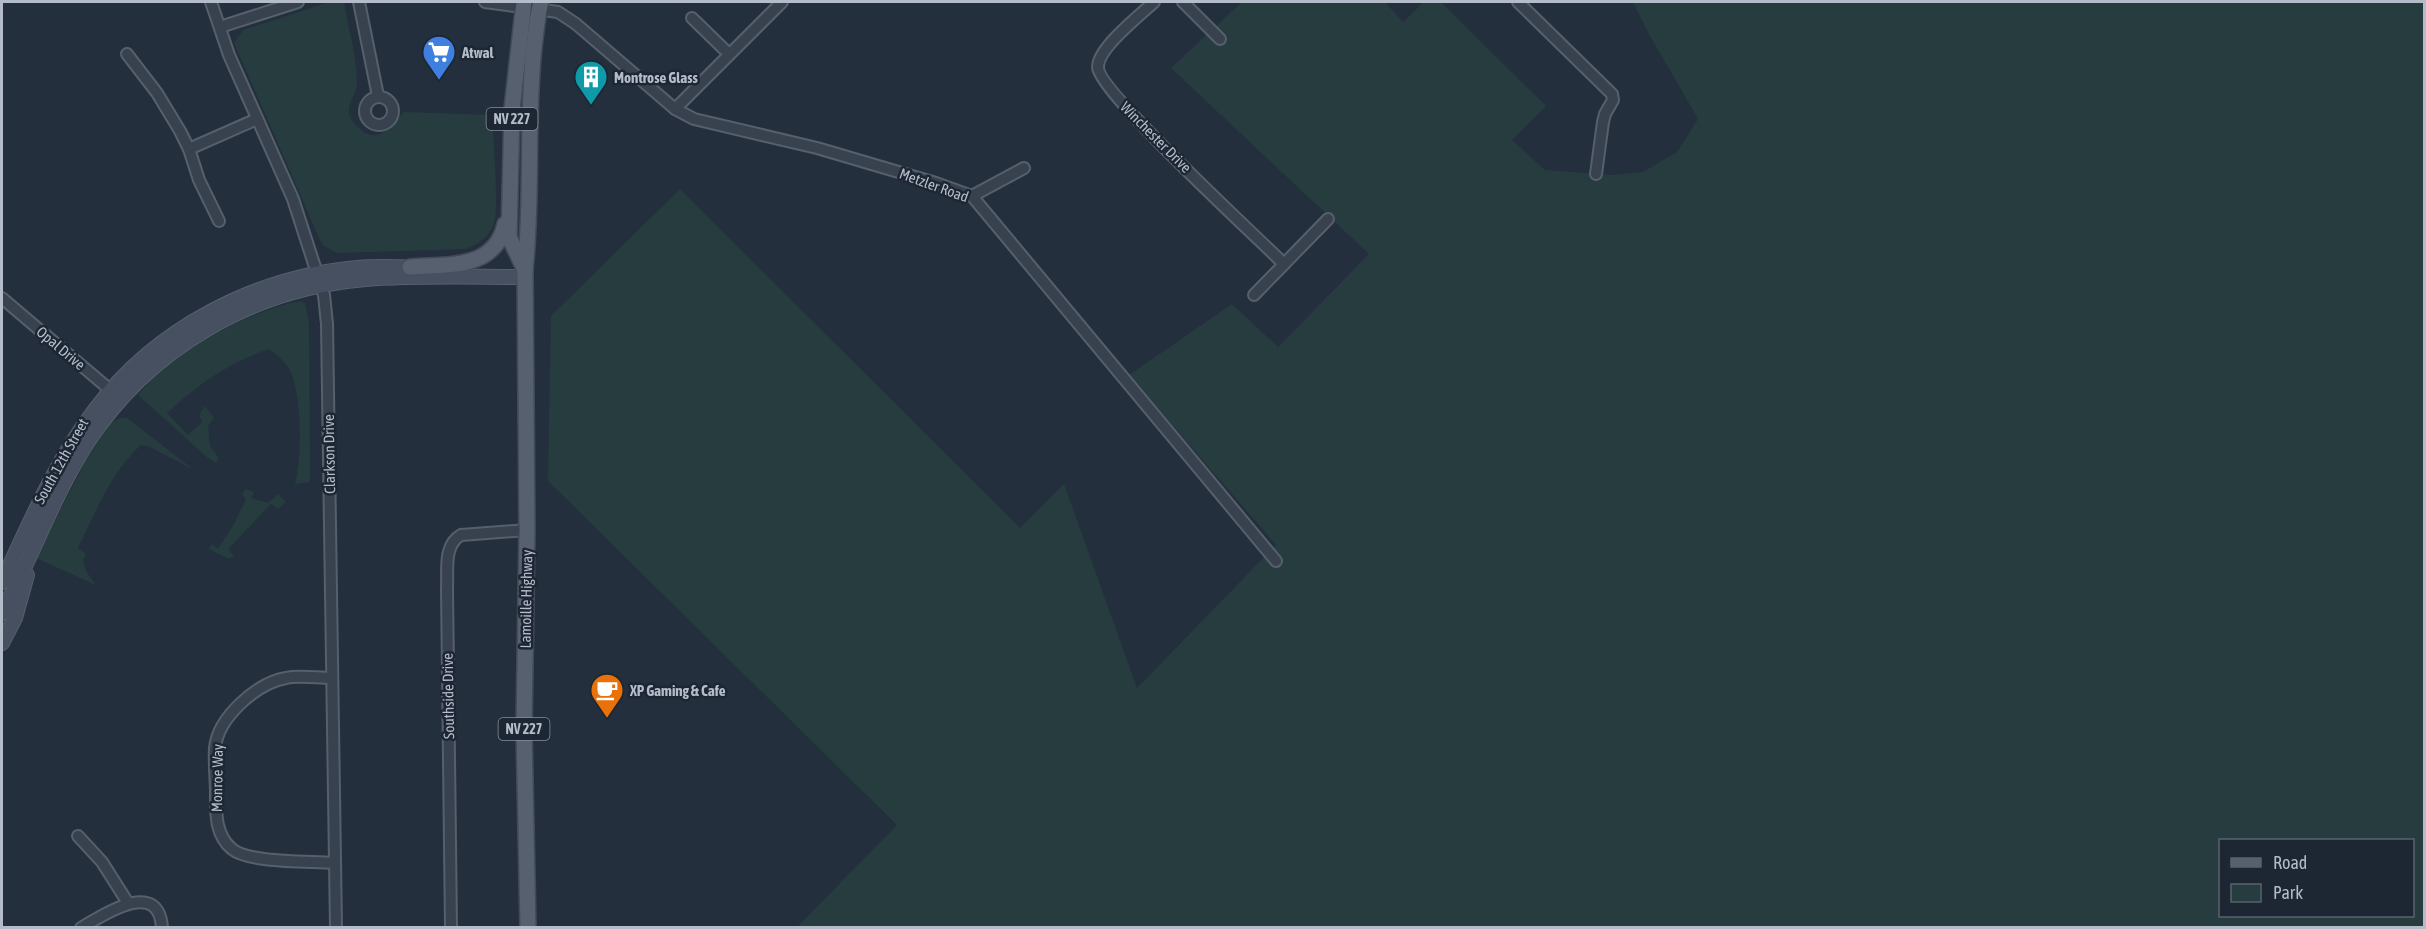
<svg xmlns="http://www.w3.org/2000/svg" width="2426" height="929" viewBox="0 0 2426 929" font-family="'Asap Condensed',sans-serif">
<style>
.green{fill:#263c3f;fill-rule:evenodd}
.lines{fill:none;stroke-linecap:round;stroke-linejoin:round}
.minor-casing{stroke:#565f6c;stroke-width:14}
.secondary-casing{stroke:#565f6c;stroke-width:16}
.primary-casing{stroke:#414a57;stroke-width:18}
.minor{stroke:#38414e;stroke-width:10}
.secondary{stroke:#465061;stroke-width:14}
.primary{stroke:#56606e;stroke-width:15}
.labels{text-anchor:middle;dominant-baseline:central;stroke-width:5;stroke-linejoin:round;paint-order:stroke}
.shield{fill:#1d2633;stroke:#878f9c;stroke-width:1.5}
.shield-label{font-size:14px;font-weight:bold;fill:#b4bcc9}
.poi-label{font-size:15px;font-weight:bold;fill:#b4bcc9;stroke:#1d2633;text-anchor:start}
.street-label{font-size:15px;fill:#b4bcc9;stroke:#1d2633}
</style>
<rect width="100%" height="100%" fill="#242f3e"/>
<g class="green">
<path d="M329 2H344C348 28 357 57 357 84 357 94 347 103 349 114 351 120 355 125 360 129 377 145 394 126 403 112L492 115C493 136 500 212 493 226 488 238 477 245 466 249L337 253 324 246 320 240 234 43 243 30Z"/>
<path d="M1242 2H1385L1403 22 1424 2H1441L1546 106 1512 140 1545 170 1612 175 1643 172 1677 152 1698 119 1649 34 1633 2H2424V927H797L897 825 548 481 551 316 680 189 1020 528 1064 484 1137 688 1276 545 1129 375 1232 304 1278 347 1369 254 1171 68ZM2220 840H2412V916H2220Z"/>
<path d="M300 301 305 303 309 323 310 482 295 484C302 457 302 399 291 373 287 363 277 355 269 349 229 362 197 385 167 413L188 435 202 422 199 415 205 406 214 418 208 426 210 446 219 458 216 463 208 458 138 395C173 352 245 312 300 301Z"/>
<path d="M120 418H127L131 421 194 470 148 446 141 445C111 472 95 513 78 548L86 554 83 560 86 571 96 585 36 558 86 460 111 423Z"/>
<path d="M246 489 254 492 251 498 268 503 278 494 286 502 278 509 271 504 228 549 234 556 229 559 209 549 212 544 218 549 234 524 246 499 242 494Z"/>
</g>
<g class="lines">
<g class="minor-casing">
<g id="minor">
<path d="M211 2 229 55 293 199 324 295 327 324 336 928"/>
<path d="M359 2 378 96"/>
<path d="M485 2 558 12 576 24 675 109 694 119 817 148 936 183 972 196 1276 561"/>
<path d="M1154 2C1140 15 1098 48 1098 67 1097 90 1258 238 1284 264"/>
<path d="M1183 2 1220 39"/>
<path d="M1518 2 1612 94 1613 100 1605 114 1603 122 1596 174"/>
<path d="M692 18 729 54"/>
<path d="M220 27 298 2"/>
<path d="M127 54 157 93 180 131 189 149 199 180 219 221"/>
<circle cx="379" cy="111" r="14"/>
<path d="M675 109 782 2"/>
<path d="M189 149 257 119"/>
<path d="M972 196 1024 168"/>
<path d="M1254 295 1328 219"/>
<path d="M2 298 115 394"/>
<path d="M331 678C317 678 300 675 286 678 257 683 218 717 215 748 214 763 216 779 216 794 216 813 215 835 232 849 248 863 310 861 334 863"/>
<path d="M78 836 102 862 128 903"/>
<path d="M81 928C103 915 159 877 162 928"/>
<path d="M451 928 447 589C448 571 443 545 461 535L527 530"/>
</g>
</g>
<g class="secondary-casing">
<g id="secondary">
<path d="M2 582C30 523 55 462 95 410 156 328 256 277 357 268 378 266 399 267 421 268"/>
<path d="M2 613C32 557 53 496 87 443 149 348 253 288 366 279 419 275 472 277 525 277"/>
<path d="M2 643 15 618 27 575"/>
</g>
</g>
<g class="primary-casing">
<g id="primary">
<path d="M524 2 512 109 509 237 525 270"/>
<path d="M410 267C448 264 495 270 505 224"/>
<path d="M528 928 524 730 527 530 525 270C533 196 526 121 534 47 536 32 537 16 541 2"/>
</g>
</g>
<use href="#minor" class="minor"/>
<use href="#secondary" class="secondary"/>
<use href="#primary" class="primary"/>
</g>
<defs>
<g id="supermarket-pin" transform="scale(1.725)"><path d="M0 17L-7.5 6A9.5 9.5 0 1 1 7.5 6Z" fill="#3f7fe0" stroke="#1d2633"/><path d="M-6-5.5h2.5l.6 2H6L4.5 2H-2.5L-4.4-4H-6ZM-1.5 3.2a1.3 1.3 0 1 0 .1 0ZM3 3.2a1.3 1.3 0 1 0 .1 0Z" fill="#fff"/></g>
<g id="building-pin" transform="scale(1.725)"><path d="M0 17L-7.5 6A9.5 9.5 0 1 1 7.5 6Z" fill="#0f9aa8" stroke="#1d2633"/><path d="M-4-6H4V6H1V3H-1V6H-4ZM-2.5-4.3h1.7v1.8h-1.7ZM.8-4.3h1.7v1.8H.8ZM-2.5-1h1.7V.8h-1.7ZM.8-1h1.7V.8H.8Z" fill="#fff"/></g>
<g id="cafe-pin" transform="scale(1.725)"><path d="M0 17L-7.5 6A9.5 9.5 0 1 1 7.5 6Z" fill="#e8710a" stroke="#1d2633"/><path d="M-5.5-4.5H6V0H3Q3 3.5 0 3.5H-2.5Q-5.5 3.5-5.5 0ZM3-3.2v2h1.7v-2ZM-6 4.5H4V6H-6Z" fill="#fff"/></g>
</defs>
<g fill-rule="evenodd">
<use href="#supermarket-pin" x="439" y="52"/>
<use href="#building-pin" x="591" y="77"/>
<use href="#cafe-pin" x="607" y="690"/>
</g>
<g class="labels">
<g class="shield">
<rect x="486.5" y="108" width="51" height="22" rx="4.5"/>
<rect x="498.5" y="718" width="51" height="22" rx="4.5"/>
</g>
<g class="shield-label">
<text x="512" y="119">NV 227</text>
<text x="524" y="729">NV 227</text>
</g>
<g class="poi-label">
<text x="462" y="52">Atwal</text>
<text x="614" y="77">Montrose Glass</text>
<text x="630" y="690">XP Gaming &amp; Cafe</text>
</g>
<g class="street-label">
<text transform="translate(1156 137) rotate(45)">Winchester Drive</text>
<text transform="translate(934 185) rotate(20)">Metzler Road</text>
<text transform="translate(61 348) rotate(40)">Opal Drive</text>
<text transform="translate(329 454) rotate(-91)">Clarkson Drive</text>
<text transform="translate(61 461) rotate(-61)">South 12th Street</text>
<text transform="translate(526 599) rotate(-89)">Lamoille Highway</text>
<text transform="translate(448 696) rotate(-91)">Southside Drive</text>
<text transform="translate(217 778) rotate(-89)">Monroe Way</text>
</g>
</g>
<rect width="2426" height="929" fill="none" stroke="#b4bcc9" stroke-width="6"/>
<rect x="2219" y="839" width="195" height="78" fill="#1d2633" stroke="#59626f" stroke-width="1.5"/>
<rect x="2231" y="858" width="30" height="9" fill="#56606e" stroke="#59626f" stroke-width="1.5"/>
<text x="2273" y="869" font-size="18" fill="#b4bcc9">Road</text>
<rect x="2231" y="884" width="30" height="18" fill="#263c3f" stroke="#59626f" stroke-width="1.5"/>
<text x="2273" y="899" font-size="18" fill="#b4bcc9">Park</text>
</svg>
